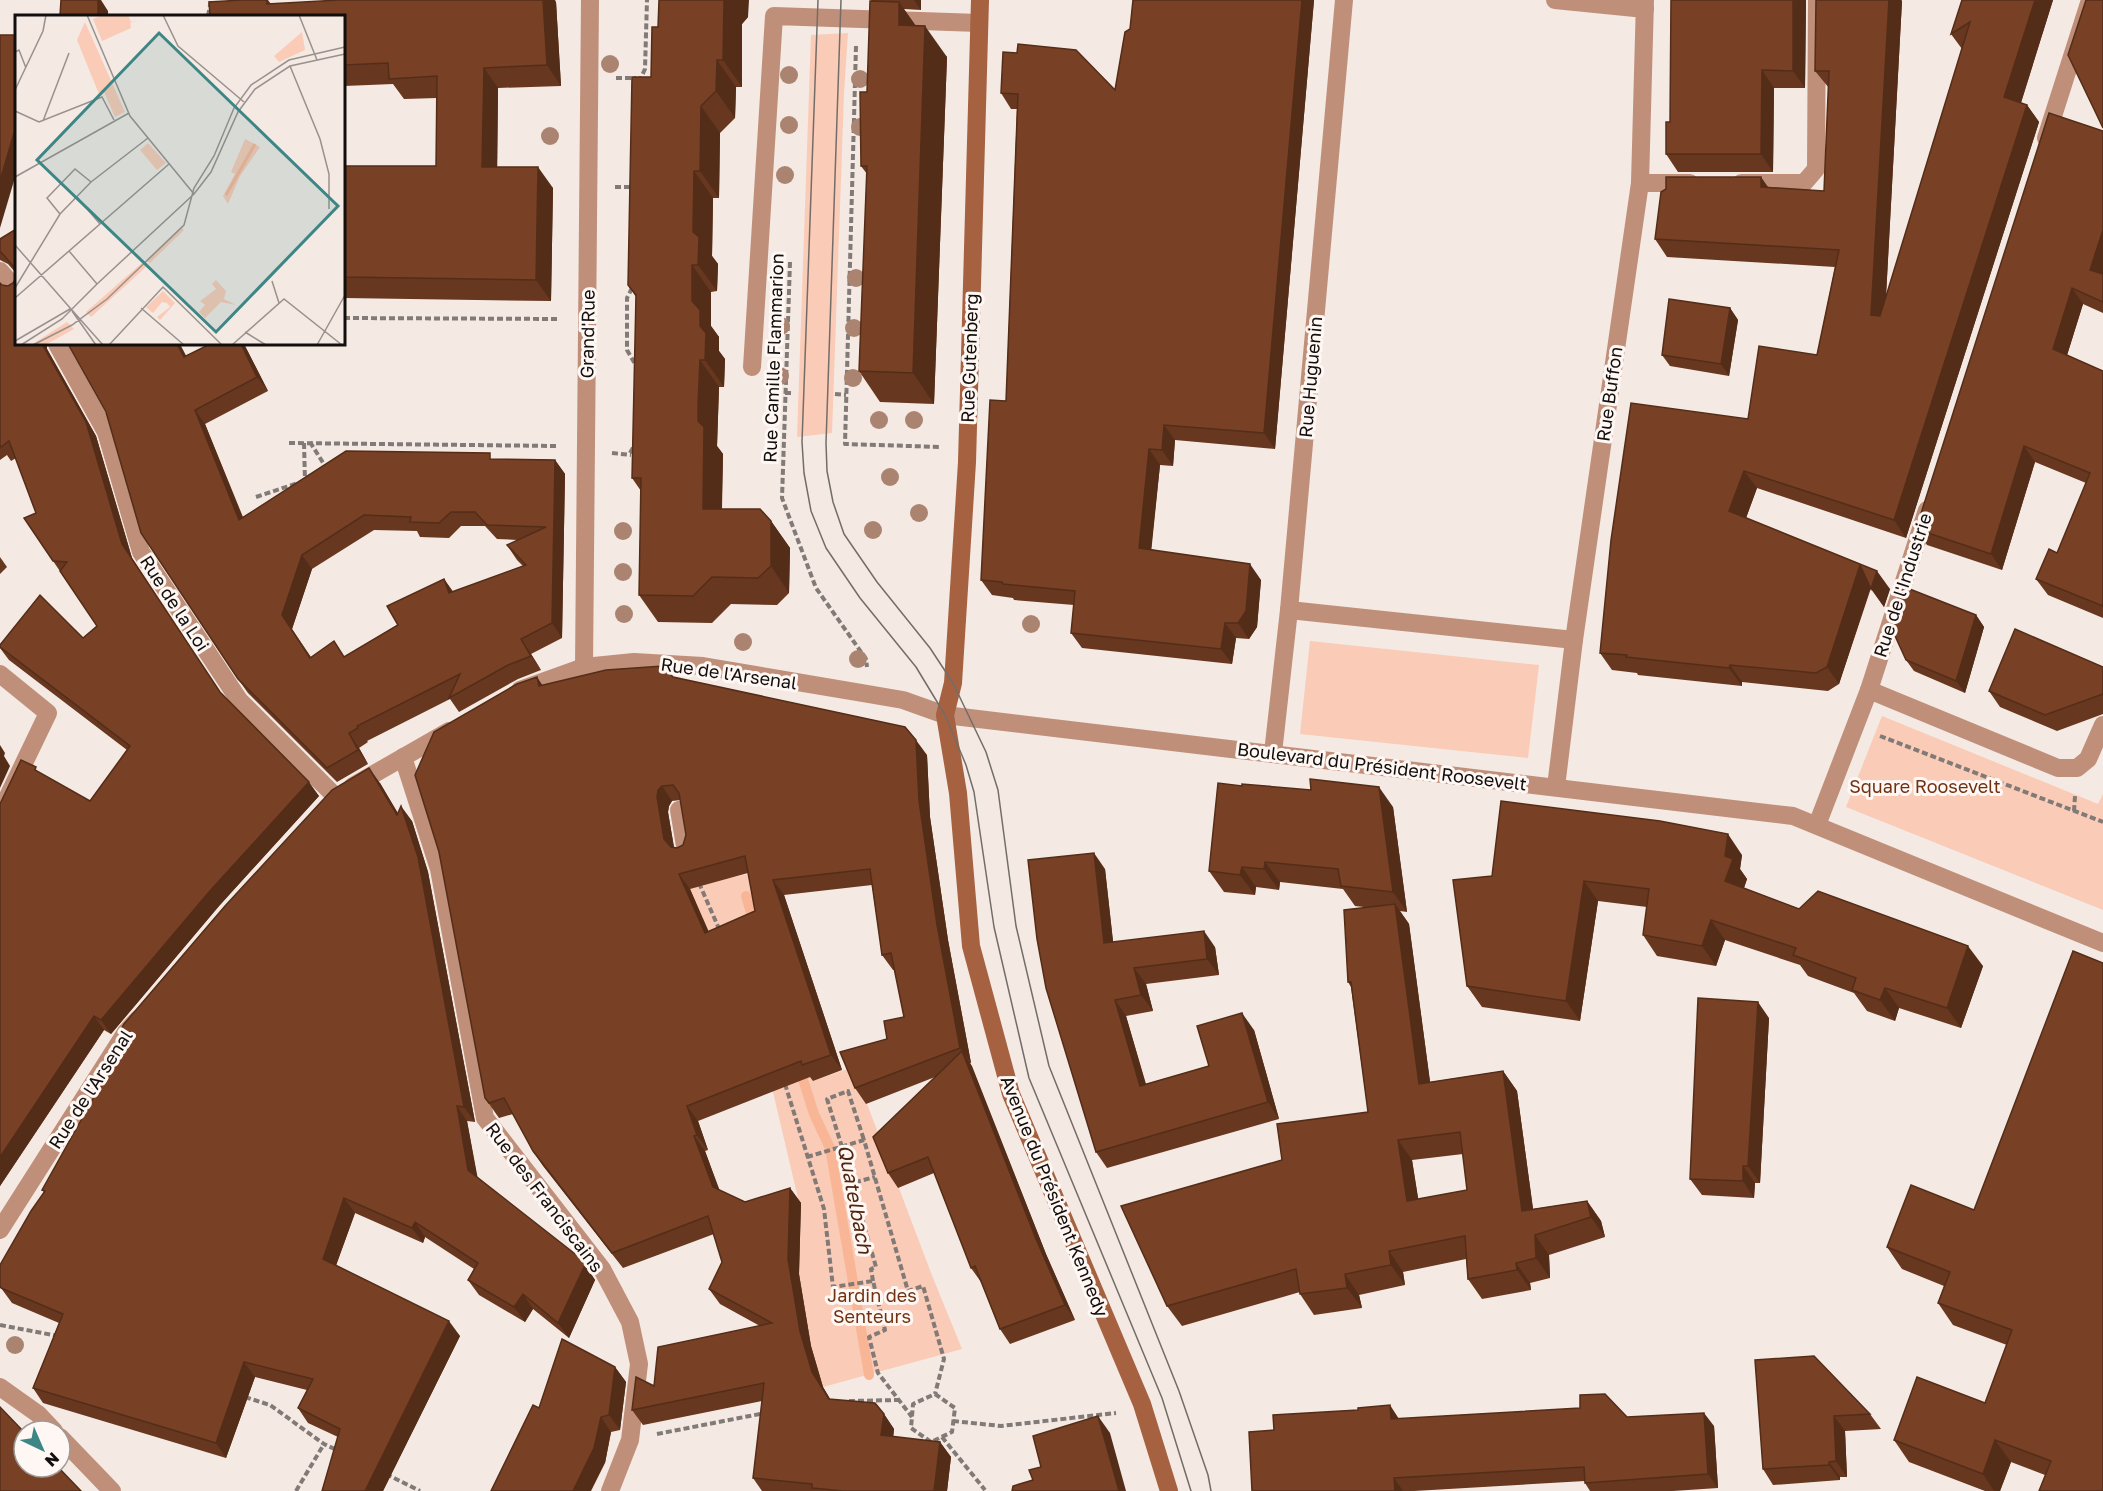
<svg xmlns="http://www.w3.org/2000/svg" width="2103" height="1491" viewBox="0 0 2103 1491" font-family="'Golos Text',sans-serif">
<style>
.green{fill:#facbb6}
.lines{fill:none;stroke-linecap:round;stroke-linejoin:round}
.stream{stroke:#f9b697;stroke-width:10}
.path{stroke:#817a76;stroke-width:4;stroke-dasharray:6 3;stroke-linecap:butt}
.lane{stroke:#bf8f79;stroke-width:18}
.street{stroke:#bf8f79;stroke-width:18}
.secondary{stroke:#a56140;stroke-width:18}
.tram{stroke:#736d69;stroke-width:1.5}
.tree{fill:#aa8470}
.wall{fill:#67371f;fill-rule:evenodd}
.shaded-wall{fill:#542d19}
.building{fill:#784024;stroke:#542d19;stroke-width:1.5;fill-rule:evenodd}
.labels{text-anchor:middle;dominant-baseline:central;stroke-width:6;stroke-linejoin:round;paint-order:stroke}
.street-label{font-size:18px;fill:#110e0c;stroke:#fef7f4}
.park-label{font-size:18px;fill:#6e3212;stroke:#fef7f4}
.water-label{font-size:20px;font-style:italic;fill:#502610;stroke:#fef7f4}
.inset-river{fill:none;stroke:#f9b697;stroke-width:3}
.inset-road{fill:none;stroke:#99918d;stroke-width:1.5}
.view{fill:#3d8686;fill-opacity:0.15;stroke:#3d8686;stroke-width:3}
.inset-edge{fill:none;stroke:#110e0c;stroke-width:3}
</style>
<rect width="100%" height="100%" fill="#f4e9e3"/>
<g class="green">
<path d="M848 33 844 93 832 433 797 437 811 35Z"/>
<path d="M1310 641 1539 665 1528 758 1300 734Z"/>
<path d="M1882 716 2098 804 2103 794V910L1846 807Z"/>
<path d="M753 873 813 1081 853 1067 933 1278 962 1349 823 1387 811 1346 799 1274 801 1211 773 1092 682 875 730 878Z"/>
</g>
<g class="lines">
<g class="stream">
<path d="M746 896 755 926"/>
<path d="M799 1067 814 1114 830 1148 869 1375"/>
</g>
<g class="path">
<path d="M208 16 211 0"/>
<path d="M856 46 845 444 941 447"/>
<path d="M616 78H636"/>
<path d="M639 82 645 69 647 0"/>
<path d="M615 187H635"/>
<path d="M790 262 782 498 816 588 866 659 867 667"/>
<path d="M632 288 627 298V350L635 364"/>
<path d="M344 318 560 319"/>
<path d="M785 393H793"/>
<path d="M835 394 846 395"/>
<path d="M310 442 327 469"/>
<path d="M289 443 558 446"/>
<path d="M304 443 305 481"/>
<path d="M612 453 631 455"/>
<path d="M630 453 634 446"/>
<path d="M256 497 298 483"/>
<path d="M1880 736 2103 822"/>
<path d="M2074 811 2075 796"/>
<path d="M699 883 720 931"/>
<path d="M785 1084 824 1209 833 1287 873 1281 885 1330 869 1337 878 1373 912 1417"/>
<path d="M842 1147 827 1099 848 1091 864 1140"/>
<path d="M807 1157 864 1140 908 1291 923 1286 944 1359 935 1394"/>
<path d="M873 1281 871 1269 876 1267 852 1183 875 1177"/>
<path d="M0 1325 58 1336"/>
<path d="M935 1394 955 1408 952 1432 931 1442 911 1428 913 1404Z"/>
<path d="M245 1397 270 1405 324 1444 339 1451"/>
<path d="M849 1401 899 1400"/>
<path d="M953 1421 1001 1426 1116 1413"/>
<path d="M657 1434 765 1413"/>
<path d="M942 1437 985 1490"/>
<path d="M386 1474 420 1491"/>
<path d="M296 1491 324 1444"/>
</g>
<g class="lane">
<path d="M752 367 774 16 979 23"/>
<path d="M1289 610 1574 640"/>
</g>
<g class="street">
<path d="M1555 0 1645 9"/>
<path d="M2046 138 2090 0"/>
<path d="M1640 183H1690"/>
<path d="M1741 183H1804L1816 169 1817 0"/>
<path d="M0 271 16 289"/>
<path d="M57 344 106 432 141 552 239 700 335 796"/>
<path d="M584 667 590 0"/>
<path d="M0 674 48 713 0 813"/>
<path d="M520 690 584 667 634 662 703 666 868 694 903 700 945 715 1793 816 2103 943"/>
<path d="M1869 690 2058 768H2077L2088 759 2103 725"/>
<path d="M1273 753 1289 610 1344 0"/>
<path d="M403 757 439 869 485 1118 602 1269 630 1322 639 1364 630 1440 610 1491"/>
<path d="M353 786 449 731"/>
<path d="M1556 787 1574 640 1640 183 1645 0"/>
<path d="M679 810 686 852"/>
<path d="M1817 825 1869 690 1927 510"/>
<path d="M0 1230 126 1032 138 1019"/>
<path d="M0 1387 38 1414 54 1431"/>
<path d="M60 1437 112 1491"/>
</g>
<path class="secondary" d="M980 0 967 462 953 683 945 715 958 793 971 946 1011 1094 1142 1404 1169 1491"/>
<g class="tram">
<path d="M818 0 802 442 804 473 811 511 826 548 860 598 916 667 945 715 966 765 974 792 994 927 1029 1078 1162 1398 1191 1491"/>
<path d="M841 0 826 443 827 471 833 502 844 534 877 582 930 648 953 683 986 752 998 790 1016 926 1049 1066 1179 1391 1208 1475 1211 1491"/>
</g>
</g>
<g class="tree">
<circle cx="610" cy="64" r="9"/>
<circle cx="789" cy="75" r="9"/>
<circle cx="860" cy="79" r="9"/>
<circle cx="789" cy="125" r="9"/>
<circle cx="860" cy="127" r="9"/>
<circle cx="550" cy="136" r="9"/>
<circle cx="785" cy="175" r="9"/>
<circle cx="856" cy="278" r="9"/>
<circle cx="781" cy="326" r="9"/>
<circle cx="854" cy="328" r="9"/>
<circle cx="780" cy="376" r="9"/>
<circle cx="853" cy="378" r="9"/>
<circle cx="879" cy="420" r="9"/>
<circle cx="914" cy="420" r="9"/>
<circle cx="890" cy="477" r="9"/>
<circle cx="919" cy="513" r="9"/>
<circle cx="873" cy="530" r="9"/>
<circle cx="623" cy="531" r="9"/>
<circle cx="623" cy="572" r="9"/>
<circle cx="624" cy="614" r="9"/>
<circle cx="1031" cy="624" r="9"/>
<circle cx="743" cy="642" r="9"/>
<circle cx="858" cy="659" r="9"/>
<circle cx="15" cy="1345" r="9"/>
</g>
<g class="wall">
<path d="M242 0H268L271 4 556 2 561 86 498 88 497 167 553 188 551 301 344 298V166H436L437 98 404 99 393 84 344 86V16Z"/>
<path d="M871 0H921V10L904 9 916 26 947 57 934 404 880 402 859 371 867 174 861 166 867 92Z"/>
<path d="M1133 0H1314L1275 449 1175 440 1173 466 1160 465 1151 549 1261 580 1257 627 1249 639 1236 638 1232 664 1082 648 1071 633 1074 605 1014 600 1013 598 992 595 981 580 1006 401 1017 109H1011L1001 93 1115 90 1130 29Z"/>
<path d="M1671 0H1806L1805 88H1774L1773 172H1678L1666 154 1670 122Z"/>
<path d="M1816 0H1901L1902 1 1886 297 1962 49 1951 34 1962 0H2053L2021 103 2027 105 2039 122 1906 538 1757 488 1746 518 1890 589 1884 607 1871 588 1839 684 1828 691 1742 682V686L1638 675 1637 673 1612 670 1600 653 1748 419 1817 355 1835 267 1667 257 1655 239 1768 187 1824 191 1829 88 1815 71Z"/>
<path d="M748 17 742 24V87H736L735 118 720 133 719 198H713L712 256 718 264 717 291 711 292V326L719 337V351L725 359 724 387H719L717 446 723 454 722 509 771 521 790 548 789 593 777 605 731 604 712 623 658 622 639 595 641 491 632 478 636 297 628 285 651 77 658 27Z"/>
<path d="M2103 131V313L2083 304 2067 355 2103 371V618L2048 595 2036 579 2057 553 2086 483 2035 462 2002 570 1927 545 1916 529Z"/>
<path d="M16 229 15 272 8 264 0 260V239Z"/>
<path d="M0 283 16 344H47V349L96 436 132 558 221 694 319 796 219 906 111 1034 104 1030 0 1186V804L41 774 90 801 127 750 9 660 0 648V645L83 638 97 626 24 518 36 513 16 458 11 461 7 455 0 460Z"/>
<path d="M1730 308 1738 320 1729 376 1670 366 1662 355Z"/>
<path d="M244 344 268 391 205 424 243 517 495 459 555 460 565 474 562 638 531 654 541 670 518 679 459 712 450 699 367 741 368 742 359 748 368 764 337 782 248 693 238 679 106 412 186 356ZM461 526H485L497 539 518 540 507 545 517 560 523 566 453 592 444 579 398 625 345 657H311L292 629 312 569 374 530 417 531 420 537 449 538Z"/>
<path d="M0 557 7 567 0 574Z"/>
<path d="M1976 615 1984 627 1965 693 1914 671 1906 660Z"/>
<path d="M2103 667V714L2057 731 2000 707 1989 691Z"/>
<path d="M673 677 927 755 930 817 948 940 971 1063H970L1046 1254 1075 1320 1010 1344 1000 1329 981 1282 971 1268 934 1173 898 1188 888 1173 935 1077 866 1104 855 1088 887 1039 904 1017 895 970H893L882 955 872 885 784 895 842 1070 813 1081 810 1077 698 1121 708 1150 705 1151 719 1190 745 1202 790 1188 801 1203 799 1274 811 1346 823 1387 830 1399 884 1414 894 1429 893 1437 940 1442 951 1457 947 1491H762L753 1478 762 1401 643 1425 632 1410 654 1386 760 1326 720 1304 709 1289 722 1262 714 1234 623 1268 543 1166 533 1151 513 1114 499 1118 485 1098 543 685ZM681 800 686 835 683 845 677 848 674 847 668 812 669 806 672 801ZM748 873 755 911 708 932 690 889Z"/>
<path d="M380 783 398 814 412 821 428 872 475 1122 467 1121 477 1177 590 1272 595 1280 569 1338 533 1309 525 1322 479 1295 468 1280 474 1269 425 1237 423 1243 355 1213 336 1265 460 1336 383 1491H322L338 1437 308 1423 298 1408 307 1390 255 1377 226 1458 43 1403 33 1388 59 1323 12 1303 1 1288 44 1192 42 1190 126 1040 120 1031Z"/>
<path d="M1393 807 1407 912 1400 911 1409 924 1430 1082 1503 1071 1517 1091 1533 1209 1587 1201 1601 1221 1605 1237 1549 1255 1550 1278 1530 1283 1531 1290 1482 1299 1468 1279 1466 1259 1403 1272 1405 1285 1359 1295 1362 1308 1314 1315 1300 1294V1292L1182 1326 1167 1306 1282 1160 1368 1112 1351 987 1348 982 1364 907 1355 906 1343 889 1280 882 1279 890 1256 887 1255 895 1224 892 1209 871ZM1463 1154 1467 1190 1418 1199 1412 1160Z"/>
<path d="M1742 855 1740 869 1747 879 1744 888 1799 909 1983 966 1961 1028 1899 1008 1895 1021 1867 1011 1854 993 1808 976 1800 965 1725 940 1716 966 1657 956 1643 935 1647 907 1598 901 1580 1021 1482 1007 1467 986 1453 880Z"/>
<path d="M1105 869 1113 942 1215 947 1219 975 1146 984 1153 1011 1126 1016 1146 1084 1209 1066 1254 1030 1279 1119 1107 1168 1096 1152Z"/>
<path d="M1769 1018 1760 1183H1755L1754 1198 1702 1195 1690 1179Z"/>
<path d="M1974 1210 2103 1491 2045 1475 2011 1462 2000 1491H1985L1909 1462 1894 1440 1985 1403 2007 1345 1953 1325 1938 1303 1944 1286 1902 1269 1887 1247Z"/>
<path d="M1755 1360 1870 1414 1881 1429 1845 1431 1847 1477H1840V1480L1773 1485 1763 1469Z"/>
<path d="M615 1367 626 1382 620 1430 611 1432 605 1463 539 1408Z"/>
<path d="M1627 1417 1714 1426 1718 1488 1673 1491H1590L1585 1483V1481L1414 1491H1252L1399 1419Z"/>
</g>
<g class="shaded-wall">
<path d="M98 0H101L108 11V16H98Z"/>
<path d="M543 0H555L556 2 561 86 547 65Z"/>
<path d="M724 0H749L748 17 742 24V87L723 60Z"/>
<path d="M914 0H921V10Z"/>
<path d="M1302 0H1314L1275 449 1264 433Z"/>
<path d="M1793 0H1806L1805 88 1793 71Z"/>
<path d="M1889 0H1901L1902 1 1884 332 1871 315Z"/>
<path d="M2035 0H2053L2017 115 2004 97Z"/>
<path d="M899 2 920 32 899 25Z"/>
<path d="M925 26 947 57 934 404 913 373Z"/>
<path d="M717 60 736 87 735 118 716 91Z"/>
<path d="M484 68 498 88 497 187 482 167Z"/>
<path d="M1762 70 1774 88 1773 172 1761 154Z"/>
<path d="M2027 105 2039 122 1906 538 1894 520Z"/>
<path d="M701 106 720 133 719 198 700 171Z"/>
<path d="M16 126V174L0 228V181Z"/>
<path d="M538 167 553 188 551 301 536 280Z"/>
<path d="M694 171 713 198 712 256 718 264 717 291 698 265 693 232Z"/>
<path d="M1761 177 1773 194 1761 187Z"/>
<path d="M2103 230V280L2090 270Z"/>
<path d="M692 265 711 292V326L719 337V351L725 359 724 387 705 360 700 326 692 301Z"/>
<path d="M2072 288 2083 304 2064 365 2053 349Z"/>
<path d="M1730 308 1738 320 1729 376 1721 364Z"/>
<path d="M42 344H47V349L96 436 132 558 122 544Z"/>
<path d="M177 344H180L194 371 184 357Z"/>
<path d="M241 344H244L268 391 257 377Z"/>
<path d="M700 360 719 387 717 446 723 454 721 536 703 509 698 421Z"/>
<path d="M195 410 205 424 249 534 239 520Z"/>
<path d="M1164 425 1175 440 1173 466 1162 450Z"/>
<path d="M2024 446 2035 462 2002 570 1991 554Z"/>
<path d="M1149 449 1160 465 1150 563 1139 548Z"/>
<path d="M555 460 565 474 562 638 552 623Z"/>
<path d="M1744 471 1757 488 1742 529 1729 511Z"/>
<path d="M771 521 790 548 789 593 771 566Z"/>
<path d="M302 555 312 569 292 629 282 615Z"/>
<path d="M1250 564 1261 580 1257 627 1249 639 1238 623Z"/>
<path d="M1860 565 1872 583 1839 684 1827 667Z"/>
<path d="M1877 571 1890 589 1884 607 1871 589Z"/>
<path d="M444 579 454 593H449Z"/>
<path d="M1976 615 1984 627 1965 693 1956 681Z"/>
<path d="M1225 623 1236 638 1232 664 1221 649Z"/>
<path d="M521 639 531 654 541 670 531 656Z"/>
<path d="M1730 665 1742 682V686L1729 668Z"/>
<path d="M537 677 547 692 539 686Z"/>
<path d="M349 733 359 748 368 764 358 750Z"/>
<path d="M916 740 927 755 930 817 948 940 971 1063 960 1048 937 925 919 801Z"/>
<path d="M0 745 5 753 4 756 10 766 0 788Z"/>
<path d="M369 768 380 783 408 830 397 815Z"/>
<path d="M309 782 319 796 219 906 111 1034 101 1020 209 892Z"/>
<path d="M662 786 672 801 669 806 668 812 675 854 664 839 657 797 658 790Z"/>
<path d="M1379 787 1393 807 1407 912 1393 892Z"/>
<path d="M401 806 412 821 428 872 475 1122 464 1107Z"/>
<path d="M1728 834 1742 855 1740 869 1747 879 1739 902 1725 881V856Z"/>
<path d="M1094 853 1105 869 1115 959 1104 943Z"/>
<path d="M1265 862 1280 882 1279 890 1264 869Z"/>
<path d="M1242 867 1256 887 1255 895 1240 875Z"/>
<path d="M679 874 690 889 716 948 705 933Z"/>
<path d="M773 880 784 895 842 1070 831 1055Z"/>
<path d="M1584 881 1598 901 1580 1021 1566 1001Z"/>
<path d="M1395 904 1409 924 1433 1104 1419 1084Z"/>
<path d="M1711 920 1725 940 1716 966 1702 946Z"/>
<path d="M1204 931 1215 947 1219 975 1207 959Z"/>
<path d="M1968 946 1983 966 1961 1028 1947 1008Z"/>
<path d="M1134 968 1146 984 1153 1011 1141 995Z"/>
<path d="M1885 988 1899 1008 1895 1021 1880 1000Z"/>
<path d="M1115 1000 1126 1016 1151 1103 1140 1086Z"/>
<path d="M1758 1002 1769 1018 1760 1183 1748 1166Z"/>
<path d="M1242 1013 1254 1030 1279 1119 1268 1102Z"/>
<path d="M94 1016 104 1030 0 1186V1157Z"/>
<path d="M962 1051 972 1066 1046 1254 1075 1320 1065 1305 1036 1239Z"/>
<path d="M1503 1071 1517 1091 1536 1231 1522 1211Z"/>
<path d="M457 1106 467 1121 479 1185 468 1170Z"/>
<path d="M687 1106 698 1121 708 1150 697 1135Z"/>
<path d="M694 1136 705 1151 724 1202 713 1187Z"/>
<path d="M1398 1140 1412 1160 1422 1222 1407 1201Z"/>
<path d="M1743 1166 1755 1183 1754 1198 1743 1181Z"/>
<path d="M790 1188 801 1203 799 1274 811 1346 823 1387 839 1414 829 1399 812 1372 800 1331 788 1259Z"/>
<path d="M344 1198 355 1213 333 1274 323 1259Z"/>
<path d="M1587 1201 1601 1221 1605 1237 1591 1217Z"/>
<path d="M415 1222 425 1237 423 1243 412 1228Z"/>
<path d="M1535 1235 1549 1255 1550 1278 1536 1258Z"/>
<path d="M1389 1251 1403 1272 1405 1285 1391 1265Z"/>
<path d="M579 1257 595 1280 569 1338 558 1323Z"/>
<path d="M1516 1263 1530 1283 1531 1290 1517 1270Z"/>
<path d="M1345 1274 1359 1295 1362 1308 1347 1288Z"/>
<path d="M523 1294 533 1309 525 1322 514 1307Z"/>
<path d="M449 1321 460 1336 383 1491H365Z"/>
<path d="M244 1362 255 1377 226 1458 216 1443Z"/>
<path d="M615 1367 626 1382 620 1430 609 1415Z"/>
<path d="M1390 1405 1399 1419H1391Z"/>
<path d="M1704 1413 1714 1426 1718 1488 1708 1474Z"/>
<path d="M884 1414 894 1429 892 1450 881 1435Z"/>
<path d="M1098 1416 1110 1433 1126 1491H1119Z"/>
<path d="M1834 1416 1845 1431 1847 1477 1836 1461Z"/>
<path d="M601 1417 611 1432 605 1463 591 1491H573Z"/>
<path d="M1995 1440 2011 1462 2000 1491H1994L1983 1474Z"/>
<path d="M940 1442 951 1457 947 1491H934Z"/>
<path d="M1829 1462 1840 1477V1480L1829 1465Z"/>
<path d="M1394 1478 1403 1491H1395Z"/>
</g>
<g class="building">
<path d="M61 0H98V16H60Z"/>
<path d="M242 0H267V4L339 0H543L547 65 484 68 482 167H538L536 280 344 277V166H436L437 76 389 79 388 63 344 65V16H210L209 2Z"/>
<path d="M659 0H724L723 60H717L716 91 701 106 700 171H694L693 232 699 237 698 265H692V301L700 310V326L706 333 705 360H700L698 405V421L704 427 703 509H760L771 521V566L758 578 712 577 693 596 639 595 641 478H632L636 295 628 285 632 77H651L652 27H658Z"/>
<path d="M1133 0H1302L1264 433 1164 425 1162 450 1149 449 1139 548 1250 564 1246 611 1238 623H1225L1221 649 1071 633 1075 591 1003 584 1002 582 981 580 990 400 1006 401 1018 94 1001 93 1003 52 1017 53 1018 44 1076 50 1115 90 1125 32 1130 29Z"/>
<path d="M1671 0H1793V71L1762 70 1761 154H1666V122H1670Z"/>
<path d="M1816 0H1889L1871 315 1880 316 1970 22 1951 34 1962 0H2035L2004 97 2027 105 1894 520 1744 471 1729 511 1877 571 1871 589 1860 565 1827 667 1816 673 1730 665 1729 668 1626 657 1627 655 1600 653 1611 540 1631 403 1748 419 1759 346 1817 355 1839 250 1655 239 1661 192 1666 189V177H1761V187L1824 191 1829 71H1815Z"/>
<path d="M2086 0H2103V128L2068 55Z"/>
<path d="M870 1 899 2V25L925 26 913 373 859 371 867 166H861L860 92H867Z"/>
<path d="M0 35H16V126L0 181Z"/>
<path d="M2049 113 2103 131V230L2090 270 2103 274V302L2072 288 2053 349 2103 371V606L2036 579 2049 549 2057 553 2090 473 2024 446 1991 554 1916 529Z"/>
<path d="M16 229V276L15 268 0 251V239Z"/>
<path d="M16 278V344H42L86 422 122 544 220 692 309 782 209 892 101 1020 94 1016 0 1157V804L21 760 36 767 35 770 90 801 130 746 0 647V645L40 595 83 638 97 626 60 571 67 562 53 561 24 518 36 513 9 441 1 447 0 445V283L2 285 8 286 13 283Z"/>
<path d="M1669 299 1730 308 1721 364 1662 355Z"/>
<path d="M68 344H177L184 357 210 344H241L257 377 195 410 239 520 346 451 490 453V459L555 460 552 623 521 639 531 656 508 665 449 698 460 674 357 726 358 728 349 733 358 750 327 768 238 679 141 533 106 412ZM451 512H475L487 525 546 527 507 545 526 565 449 593 444 579 387 606 398 625 344 657 334 641 310 658 282 615 302 555 364 515 411 517 410 522 439 523Z"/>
<path d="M1902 586 1976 615 1956 681 1906 660 1890 625Z"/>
<path d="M2015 629 2103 667V694L2045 715 1989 691Z"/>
<path d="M663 666 673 677 905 727 916 740 919 801 937 925 960 1048 855 1088 840 1052 887 1039 884 1021 904 1017 891 953 882 955 870 869 773 880 831 1055 802 1065 801 1061 687 1106 697 1135 694 1136 713 1187 745 1202 790 1188 788 1259 800 1331 812 1372 829 1399 875 1403 884 1414 881 1435 940 1442 934 1491H843L812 1488V1484L753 1478 764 1383 632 1410 636 1377 654 1386 658 1347 772 1323 709 1289 722 1262 708 1216 612 1253 533 1151 504 1098 489 1103 485 1098 439 852 415 775 434 732 517 684 537 677 539 686 606 670ZM673 785 679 793 686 835 683 845 677 848 671 847 664 839 657 797 658 790 662 786ZM745 856 755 911 705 933 679 874Z"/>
<path d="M369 768 397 815 401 806 418 857 464 1107 457 1106 468 1170 579 1257 585 1265 558 1323 523 1294 514 1307 468 1280 478 1263 415 1222 412 1228 344 1198 323 1259 449 1321 365 1491H322L340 1429 298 1408 313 1379 244 1362 216 1443 33 1388 63 1314 1 1288 0 1286V1265L31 1211 45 1191 42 1190 128 1036 120 1031 124 1024 225 906 332 790Z"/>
<path d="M1310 779 1379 787 1393 892 1341 886 1338 869 1265 862 1264 869 1242 867 1240 875 1209 871 1218 783 1242 786V784L1311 790Z"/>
<path d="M1501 801 1660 821 1728 834 1725 856 1733 859 1725 881 1799 909 1818 891 1968 946 1947 1008 1885 988 1880 1000 1852 990 1856 978 1793 955 1796 948 1711 920 1702 946 1643 935 1649 889 1584 881 1566 1001 1467 986 1453 880 1492 876Z"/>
<path d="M1094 853 1104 943 1204 931 1207 959 1134 968 1141 995 1115 1000 1140 1086 1209 1066 1197 1026 1242 1013 1268 1102 1096 1152 1046 988 1037 939 1028 860Z"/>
<path d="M1395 904 1419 1084 1503 1071 1522 1211 1587 1201 1591 1217 1535 1235 1536 1258 1516 1263 1517 1270 1468 1279 1465 1236 1389 1251 1391 1265 1345 1274 1347 1288 1300 1294 1296 1269 1167 1306 1121 1206 1282 1160 1277 1124 1368 1112 1351 982H1348L1344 910ZM1460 1132 1467 1190 1407 1201 1398 1140Z"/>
<path d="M2073 951 2103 963V1491H2039L2051 1461 1995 1440 1983 1474 1894 1440 1917 1377 1985 1403 2012 1330 1938 1303 1950 1272 1887 1247 1911 1185 1974 1210Z"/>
<path d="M1698 998 1758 1002 1748 1166H1743V1181L1690 1179Z"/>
<path d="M962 1051 1036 1239 1065 1305 1000 1329 975 1266 971 1268 928 1157 888 1173 873 1137Z"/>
<path d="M562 1339 615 1367 609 1415 601 1417 594 1448 573 1491H491L533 1405 539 1408Z"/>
<path d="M1814 1356 1870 1414 1834 1416 1836 1461 1829 1462V1465L1763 1469 1755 1360Z"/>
<path d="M1605 1394 1627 1417 1704 1413 1708 1474 1585 1483 1584 1467 1394 1478 1395 1491H1252L1249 1432 1274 1430 1273 1415 1358 1410V1408L1390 1405 1391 1419 1580 1408V1395Z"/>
<path d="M0 1407 24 1432V1467H58L81 1491H0Z"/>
<path d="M1098 1416 1119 1491H1012L1013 1486 1033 1480 1029 1470 1041 1467 1033 1436Z"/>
</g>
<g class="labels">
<g class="street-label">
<text transform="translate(587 334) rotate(-89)">Grand'Rue</text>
<text transform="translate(773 358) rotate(-88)">Rue Camille Flammarion</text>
<text transform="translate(969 358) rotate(-88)">Rue Gutenberg</text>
<text transform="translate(1310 377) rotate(-85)">Rue Huguenin</text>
<text transform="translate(1609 394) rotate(-82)">Rue Buffon</text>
<text transform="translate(1902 585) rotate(-72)">Rue de l'Industrie</text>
<text transform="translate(175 603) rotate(57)">Rue de la Loi</text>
<text transform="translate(729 673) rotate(8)">Rue de l'Arsenal</text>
<text transform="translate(1382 766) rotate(7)">Boulevard du Président Roosevelt</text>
<text transform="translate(90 1089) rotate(-57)">Rue de l'Arsenal</text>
<text transform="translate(1055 1196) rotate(68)">Avenue du Président Kennedy</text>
<text transform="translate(545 1197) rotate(53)">Rue des Franciscains</text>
</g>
<g class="park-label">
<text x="1925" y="786">Square Roosevelt</text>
<text x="872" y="1295">Jardin des<tspan x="872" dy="21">Senteurs</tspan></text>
</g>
<g class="water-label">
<text transform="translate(856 1199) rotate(79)">Quatelbach</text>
</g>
</g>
<g transform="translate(15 15)">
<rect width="330" height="330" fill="#f4e9e3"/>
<path d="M88 0H113L116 7 123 5 115 8 116 13 87 26 78 4ZM70 7 110 97 100 102 89 77 84 79 62 25ZM287 17 290 35 264 47 259 41ZM230 124 245 132 225 161 213 189 208 181 220 159 216 157ZM133 128 151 148 142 155 125 135ZM166 212 169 215 140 243 135 248 131 245ZM128 247 132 251 76 302 71 297ZM201 265 211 276 209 284 221 290 206 287 190 303 184 297 190 290 185 286 201 274 197 269ZM148 276 160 288 145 305 142 302 155 292 152 288 147 287 138 298 131 292ZM52 307 59 314 30 330H16Z" fill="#facbb6"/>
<path class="inset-river" d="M211 180 240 129"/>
<path class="inset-road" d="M72 0 115 101 179 179M148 0 163 31 229 87M284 0 302 45M0 37 4 35 11 53M275 51 305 124 314 159V194M0 75 28 16 31 0M0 96 24 107 87 82 99 105M28 106 54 38M0 162 114 98M62 182 85 209M45 199 32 183 60 154 76 167M0 230 56 294M54 236 82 269 179 179 196 157 223 97 240 74 275 51 330 39M257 266 264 288M0 273 45 199 76 167 133 123M0 283 154 149M126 293 169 330M56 294 88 330M57 296 81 330M230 317 251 330M0 326 55 294M6 330 47 304 82 269M18 330 57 310 92 284 169 210 179 173 199 141 219 93 236 70 274 45 330 32M94 330 148 272 207 330M217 330 269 284 327 330M302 330 330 280"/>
<path class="view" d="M144 18 323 191 201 317 22 145Z"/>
<rect width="330" height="330" class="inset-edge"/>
</g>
<g transform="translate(42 1449) rotate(136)"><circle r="28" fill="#fef7f4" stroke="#9f9a97" stroke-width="1.5"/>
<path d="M0-4.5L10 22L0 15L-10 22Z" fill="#3d8686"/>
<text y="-9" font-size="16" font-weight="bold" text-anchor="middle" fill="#110e0c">N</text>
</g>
</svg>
